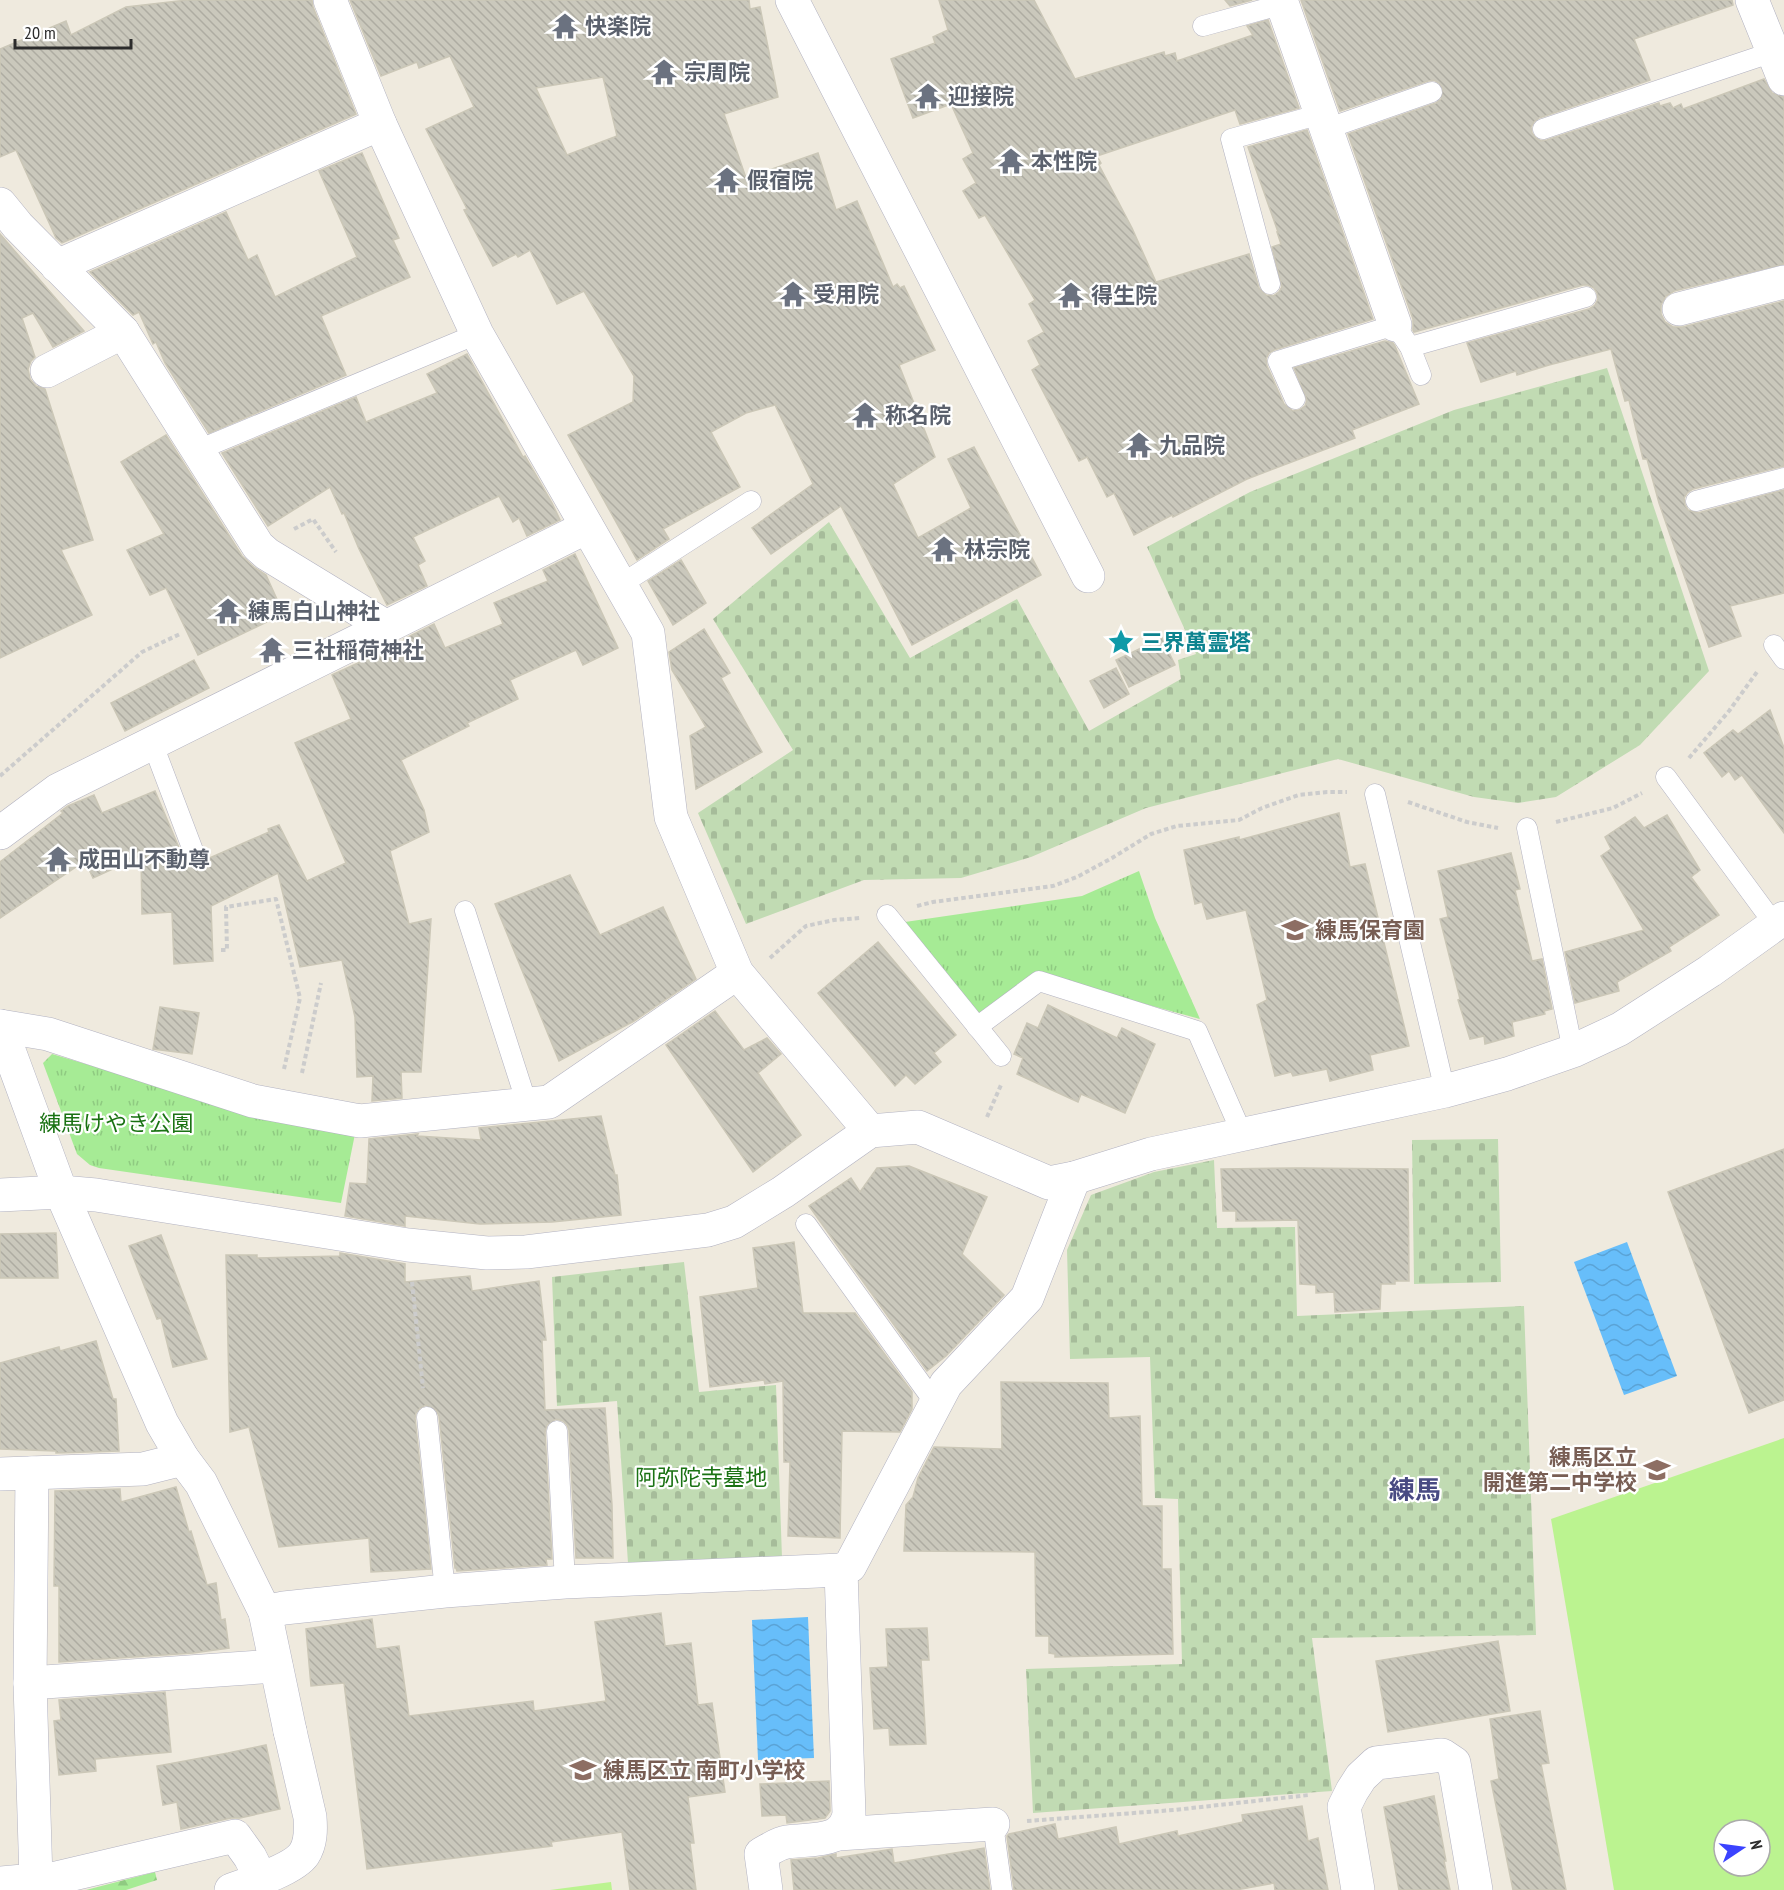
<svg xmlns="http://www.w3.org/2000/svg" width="1784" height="1890" viewBox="0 0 1784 1890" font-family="'PT Sans Narrow','Noto Sans JP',sans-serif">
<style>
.forest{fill:url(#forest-firs)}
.cemetery{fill:url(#cemetery-stones)}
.park{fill:url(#park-tufts)}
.pitch{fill:#bbf390;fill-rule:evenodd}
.water{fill:url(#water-waves)}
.building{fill:url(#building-back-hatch);stroke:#cbc7b7;stroke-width:1.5;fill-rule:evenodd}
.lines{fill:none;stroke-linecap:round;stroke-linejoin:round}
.lane-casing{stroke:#b2b2c1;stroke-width:21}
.street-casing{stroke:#b2b2c1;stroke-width:34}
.secondary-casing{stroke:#b2b2c1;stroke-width:34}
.path{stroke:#ccc;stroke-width:4;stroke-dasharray:4.5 3;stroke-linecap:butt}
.lane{stroke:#fff;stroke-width:20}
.street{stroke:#fff;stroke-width:33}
.secondary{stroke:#fff;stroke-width:33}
.labels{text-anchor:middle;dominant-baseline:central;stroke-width:4.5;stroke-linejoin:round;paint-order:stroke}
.worship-label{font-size:22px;font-weight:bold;fill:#5b616d;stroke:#fff;text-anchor:start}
.culture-label{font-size:22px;font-weight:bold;fill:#0d838f;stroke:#fff;text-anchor:start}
.education-label{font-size:22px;font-weight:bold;fill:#785e54;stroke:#fff;text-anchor:start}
.park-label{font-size:22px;fill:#1a7213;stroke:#fff}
.quarter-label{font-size:26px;font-weight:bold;fill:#484a82;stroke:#fff}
</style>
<defs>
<pattern id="forest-firs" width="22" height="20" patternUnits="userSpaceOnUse" patternTransform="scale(1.5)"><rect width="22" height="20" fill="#a6eb95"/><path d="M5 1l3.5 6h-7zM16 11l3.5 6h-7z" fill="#8fca81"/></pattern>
<pattern id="cemetery-stones" width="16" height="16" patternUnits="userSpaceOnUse" patternTransform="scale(1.5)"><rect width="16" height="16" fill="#c1dbb3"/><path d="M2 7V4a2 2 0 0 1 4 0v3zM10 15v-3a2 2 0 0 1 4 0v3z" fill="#a6bc9a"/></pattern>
<pattern id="park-tufts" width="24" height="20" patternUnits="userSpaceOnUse" patternTransform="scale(1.5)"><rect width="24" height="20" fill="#a6eb95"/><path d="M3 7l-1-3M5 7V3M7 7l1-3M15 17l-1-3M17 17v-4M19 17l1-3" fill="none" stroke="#8fca81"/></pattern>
<pattern id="water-waves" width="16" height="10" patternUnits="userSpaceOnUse" patternTransform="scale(1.5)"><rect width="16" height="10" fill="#67befa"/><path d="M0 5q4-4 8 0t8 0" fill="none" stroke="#5aa3d6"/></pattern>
<pattern id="building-back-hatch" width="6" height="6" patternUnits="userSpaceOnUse" patternTransform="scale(1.5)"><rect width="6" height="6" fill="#cac8bc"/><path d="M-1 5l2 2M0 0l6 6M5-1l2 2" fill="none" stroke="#aeaca2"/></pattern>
</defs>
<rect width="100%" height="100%" fill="#efeade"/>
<path class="forest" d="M155 1872 157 1880 126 1890H86Z"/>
<g class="cemetery">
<path d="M1607 368 1709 671 1640 745 1556 797 1518 803 1474 797 1338 759 1146 808 1031 857 961 878 864 880 746 924 698 813 793 750 713 619 829 522 910 658 1017 599 1089 731 1181 679 1178 660 1196 654 1147 547 1250 492 1454 410Z"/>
<path d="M1498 1139 1501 1282 1414 1284 1412 1140Z"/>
<path d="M1214 1160 1217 1228 1295 1227 1297 1316 1524 1306 1536 1635 1312 1638 1332 1791 1033 1813 1026 1669 1182 1664 1178 1499 1155 1498 1150 1357 1070 1359 1067 1250 1091 1195 1154 1172Z"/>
<path d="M684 1262 699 1392 776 1385 782 1558 628 1563 617 1401 557 1406 552 1277Z"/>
</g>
<g class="park">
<path d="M1139 871 1155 918 1200 1019 1035 974 977 1018 905 922 1082 896Z"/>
<path d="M52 1054 231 1107 355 1134 341 1203 99 1168 90 1165 77 1154 43 1063Z"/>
</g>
<g class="pitch">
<path d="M1784 1438V1890H1614L1551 1519ZM1724 1830H1760V1866H1724Z"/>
<path d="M611 1882 612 1890H550Z"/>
</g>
<g class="water">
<path d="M1627 1242 1677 1376 1624 1395 1574 1262Z"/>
<path d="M808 1617 814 1758 758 1760 752 1620Z"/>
</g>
<g class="building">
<path d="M187 0H312L313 7 356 114 62 243 56 238 16 150 0 157V49L66 21 71 35 126 7Z"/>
<path d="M350 0H749L750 9 760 7 778 97 724 114 746 178 818 153 836 210 857 201 893 287 897 284 900 288 904 286 935 350 899 365 935 457 893 484 918 538 971 508 948 459 974 447 1041 575 912 645 841 506 771 554 752 528 813 484 775 405 746 413 711 432 740 487 663 529 669 539 637 560 568 435 633 402 634 376 584 291 557 304 530 250 518 257 516 254 493 266 464 210 467 209 426 129 474 107 450 56 419 68 417 62 381 76ZM603 77 617 136 567 155 536 88Z"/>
<path d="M939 0H1034L1075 79 1164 52 1165 56 1175 53 1177 61 1253 35 1247 26 1268 20 1299 108 1240 124 1235 110 1097 156 1101 163 1099 165 1132 228 1156 282 1249 254 1259 288 1266 295 1273 296 1279 292 1282 287 1272 247 1281 244 1277 232H1278L1248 147 1307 130 1373 319 1274 350 1269 353 1266 359 1267 366 1284 404 1293 411 1299 410 1305 406 1307 400 1294 368 1385 341 1393 343 1395 346 1419 404 1352 430 1355 438 1247 479 1173 517 1172 515 1134 535 1114 493 1107 497 1087 457 1079 461 1032 370 1040 365 1028 341 1044 332 1029 304 1035 300 985 215 979 218 963 191 976 183 963 159 973 153 951 104 913 118 891 59 935 43 933 37 948 30Z"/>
<path d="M1225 0H1252L1230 6Z"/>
<path d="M1301 0H1732L1733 5 1634 39 1650 80 1539 118 1534 122 1531 127 1532 133 1536 138 1541 141 1547 140 1659 103 1660 106 1670 103 1673 108 1681 104 1683 109 1764 79 1772 93 1784 97V264L1674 291 1666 296 1661 305V314L1665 322 1673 327H1683L1784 301V466L1693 489 1687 493 1684 498 1685 505 1688 510 1698 513 1784 490V593L1730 606 1741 636 1709 647 1659 503 1647 459H1643L1629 400 1625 401 1611 349 1549 365 1517 375 1516 371 1481 382 1467 343 1589 309 1595 305 1598 299 1597 293 1594 288 1588 285H1583L1414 332 1413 330V319L1348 134 1436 103 1441 99 1443 89 1439 83 1434 80 1428 81 1340 111Z"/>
<path d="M362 153 399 238 393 240 410 277 321 316 346 375 209 433 165 363 156 342 153 344 139 312 133 315 90 272 226 212 248 260 257 255 275 297 357 257 319 171Z"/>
<path d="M0 234 84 331 53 347 33 313 22 318 35 357 31 361 28 369 30 379 36 386 45 389 93 540 61 550 92 615 0 658Z"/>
<path d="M467 354 523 457 525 456 552 503 560 520 527 536 519 518 513 522 499 496 413 537 425 561 418 565 427 586 387 605 359 549 344 513 342 514 330 487 268 526 222 453 356 397 366 422 437 393 427 374Z"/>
<path d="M166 435 242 556 255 568 266 575 280 606 267 612 271 620 198 655 166 588 150 595 127 550 164 534 121 462Z"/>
<path d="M575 554 618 648 583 665 576 650 510 680 518 699 467 723 469 726 401 760 424 810 429 832 390 851 409 924 431 919 421 1072H401L402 1098 372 1101 373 1076 357 1077 355 1017 342 960 300 967 278 873 211 906 213 961 174 964 172 912 142 914 141 856 93 878 85 861 0 918V862L63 813 61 811 68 806 94 795 102 813 155 791 183 857 189 867 269 832 268 829 279 825 307 881 346 863 295 743 351 719 332 675 406 641 404 639 434 624 445 648 503 624 494 603 548 581 543 570Z"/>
<path d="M681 560 706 603 673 625 648 581Z"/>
<path d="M704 629 730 673 721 678 762 752 696 789 690 736 706 727 672 670 669 652Z"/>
<path d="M1162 638 1175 665 1129 687 1116 660Z"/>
<path d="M194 660 209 688 125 731 111 703Z"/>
<path d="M1116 668 1129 694 1104 708 1090 681Z"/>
<path d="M1770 710 1784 748V833L1742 775 1735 780 1729 771 1722 777 1704 753 1733 730 1738 734Z"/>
<path d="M1339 813 1350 867 1365 864 1409 1046 1370 1055 1373 1070 1330 1081 1327 1069 1293 1076 1291 1072 1275 1076 1257 1005 1267 1000 1246 910 1207 919 1202 902 1195 904 1184 850 1239 837V840Z"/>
<path d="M1667 815 1700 870 1691 877 1719 915 1669 947 1671 951 1617 982 1619 991 1575 1003 1565 952 1644 930 1601 856 1611 849 1605 837 1635 817 1644 828Z"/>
<path d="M1511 853 1520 889 1515 890 1532 961 1542 959 1552 1009 1544 1011 1545 1014 1512 1022 1514 1036 1485 1044 1484 1036 1470 1039 1458 1000 1460 999 1440 919 1448 917 1438 871Z"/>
<path d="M570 875 600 935 663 907 696 979 634 1021 559 1061 495 904Z"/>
<path d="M878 942 956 1035 934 1053 941 1062 915 1084 906 1075 895 1086 818 993Z"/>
<path d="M1048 1005 1117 1038 1122 1028 1155 1044 1125 1113 1081 1094 1078 1102 1017 1074 1023 1058 1014 1054 1027 1023 1038 1028Z"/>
<path d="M160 1007 199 1013 192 1054 153 1049Z"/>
<path d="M715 1011 744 1050 767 1038 781 1054 758 1073 801 1135 753 1172 666 1045Z"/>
<path d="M601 1116 615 1175H617L621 1215 552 1222 480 1224 405 1216V1226L345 1216 350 1183 367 1184 369 1139 418 1134 417 1136 481 1140 479 1128Z"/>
<path d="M1784 1149V1400L1749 1413 1668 1192Z"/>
<path d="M909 1166 987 1197 962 1254 1004 1295 946 1356 927 1371 809 1206 851 1178 860 1192 877 1168Z"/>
<path d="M1298 1168 1408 1169 1409 1281H1395V1284H1381L1380 1309 1335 1312 1334 1292 1316 1293V1285L1300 1284 1298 1220 1236 1221V1211H1223L1221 1169Z"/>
<path d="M56 1233 58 1278H0V1234Z"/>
<path d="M161 1235 207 1359 173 1367 161 1318 157 1319 129 1246Z"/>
<path d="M794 1242 803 1313H855L912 1392V1409L900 1432 842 1431 840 1538 788 1536 790 1462H784L783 1381 765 1384 764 1380 710 1387 700 1297 758 1288 753 1248Z"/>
<path d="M340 1253 405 1264V1282L470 1276 472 1291 539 1281 546 1340H542L545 1410 605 1408 612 1505 613 1558H576L569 1430 567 1425 563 1421 556 1419 547 1425 545 1432 552 1559H546L547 1565 457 1571 456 1568H455L439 1416 436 1410 426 1405 420 1408 416 1413 415 1418 431 1569 371 1572 369 1538 279 1547 249 1427 230 1432 226 1255H257V1258L340 1256Z"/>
<path d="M96 1341 113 1399H116L119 1451 56 1453V1451L0 1449V1363L59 1347 60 1351Z"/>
<path d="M1001 1382 1108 1383 1109 1418 1140 1416 1142 1506H1162V1569H1171L1173 1654 1055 1657V1654L1049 1653V1636H1036L1035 1552 904 1551 906 1505 913 1497 918 1478 934 1447 1002 1449Z"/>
<path d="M176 1487 189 1532 191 1531 207 1585 216 1583 221 1620 225 1619 229 1648 193 1653 59 1662V1586H54L55 1491 120 1489 121 1502Z"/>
<path d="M661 1613 665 1646 691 1643 698 1705 712 1703 725 1792 688 1797 694 1843H690L696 1890H630L622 1832 551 1842 552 1846 367 1869 344 1683 311 1686 306 1629 372 1619 376 1649 399 1646 409 1716 533 1701 534 1711 606 1701 595 1622Z"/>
<path d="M927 1628 929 1660H921L926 1744 890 1745 889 1728 874 1729 870 1668 888 1667 886 1629Z"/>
<path d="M1498 1641 1510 1711 1388 1732 1376 1661Z"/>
<path d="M165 1692 171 1752 95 1759 96 1771 59 1775 54 1721 61 1720 59 1700Z"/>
<path d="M1540 1711 1549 1763 1541 1764 1566 1890H1513L1491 1781 1499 1779 1490 1719Z"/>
<path d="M266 1745 280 1809 240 1818H231L181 1829 177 1802 163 1805 157 1766 228 1753Z"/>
<path d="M829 1781 830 1811 825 1818 787 1823 786 1815 762 1816 760 1784Z"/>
<path d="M1434 1796 1446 1861H1444L1450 1890H1399L1384 1807Z"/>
<path d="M1302 1806 1308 1841 1318 1838 1328 1890H1275L1274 1883 1236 1890H1014L1007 1836 1009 1834 1055 1824 1058 1839 1116 1827 1119 1844 1177 1831 1178 1836 1243 1822 1242 1815Z"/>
<path d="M984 1848 990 1890H794L791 1860 818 1858 836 1854V1858L892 1849 894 1863Z"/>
</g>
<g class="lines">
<g class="lane-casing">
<g id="lane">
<path d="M1203 26 1283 4"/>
<path d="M1326 129 1432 92"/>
<path d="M1543 129 1773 52"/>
<path d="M1270 284 1231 139 1321 114"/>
<path d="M1410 347 1586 297"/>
<path d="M1295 399 1278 361 1395 325 1410 347 1421 375"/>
<path d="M198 450 477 334"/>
<path d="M1696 501 1784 478"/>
<path d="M620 585 751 501"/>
<path d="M1774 645 1784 659"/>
<path d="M152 742 194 853"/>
<path d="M1666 777 1764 910 1776 924"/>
<path d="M1375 794 1445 1091"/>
<path d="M1527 828 1573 1051"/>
<path d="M465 911 527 1104"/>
<path d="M887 915 1001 1056"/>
<path d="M977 1027 1039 981 1197 1031 1236 1120"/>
<path d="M806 1224 935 1403"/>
<path d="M427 1417 445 1591"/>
<path d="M557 1431 565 1582"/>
<path d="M993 1824 1002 1890"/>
</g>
</g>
<g class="street-casing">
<g id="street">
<path d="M330 0 380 124 477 334 648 633 671 817 737 973 870 1131"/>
<path d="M792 0 1088 576"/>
<path d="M1281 0 1395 325"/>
<path d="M1752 0 1784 79"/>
<path d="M0 204 18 226 123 332 258 546 267 554 385 626"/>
<path d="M57 266 380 124"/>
<path d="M1679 309 1784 282"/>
<path d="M47 371 123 332"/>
<path d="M0 833 58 790 587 527"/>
<path d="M0 1026 48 1034 253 1101 360 1121 549 1102 737 973"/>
<path d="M0 1026 61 1192 162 1423 183 1459 201 1483 265 1612 290 1731"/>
<path d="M0 1195 61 1192 96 1195 408 1245 487 1253 526 1252 708 1230 734 1222 783 1192 870 1131 918 1127 1049 1183 1074 1178 1151 1154 1445 1091 1507 1074 1573 1051 1620 1029 1710 971 1784 918"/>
<path d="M32 1473 30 1683 36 1880"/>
<path d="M0 1474 143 1469 183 1459"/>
<path d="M841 1570 850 1566 946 1384 1027 1298 1074 1178"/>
<path d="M265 1612 284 1608 445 1591 565 1582 841 1570 849 1814C844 1845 810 1838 787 1842 778 1843 769 1850 761 1854L766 1890"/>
<path d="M30 1683 276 1666"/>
<path d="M838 1834 993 1824"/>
<path d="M0 1883 56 1878 235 1836 250 1857 261 1879"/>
<path d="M1358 1890 1344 1807 1352 1791 1361 1777 1376 1763 1442 1755 1454 1763 1476 1890"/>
</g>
</g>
<g class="secondary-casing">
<path id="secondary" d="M231 1890C248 1884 294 1869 304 1854 311 1843 311 1830 310 1817L290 1731"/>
</g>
<g class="path">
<path d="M294 529 313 519 336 552"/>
<path d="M1689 758 1729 711 1757 672"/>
<path d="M0 776 142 652 180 634"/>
<path d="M1408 802 1467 822 1498 828"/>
<path d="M1556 822 1613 808 1642 793"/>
<path d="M917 906 933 902 1053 886 1077 877 1112 858 1151 834 1177 826 1239 820 1262 808 1299 795 1327 792H1347"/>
<path d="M221 950H227L226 907 276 899 300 998 284 1069"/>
<path d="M770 958 806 926 834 920 860 918"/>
<path d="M302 1073 321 983"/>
<path d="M987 1117 1001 1085"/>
<path d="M412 1282 423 1388"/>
<path d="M1027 1821 1174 1810 1309 1795"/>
</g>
<use href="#lane" class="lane"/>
<use href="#street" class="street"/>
<use href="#secondary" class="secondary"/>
</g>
<defs>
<g id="temple-bare" transform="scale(2.07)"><path d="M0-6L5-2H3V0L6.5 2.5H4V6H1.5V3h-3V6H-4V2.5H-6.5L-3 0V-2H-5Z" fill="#6b7280" stroke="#fff" stroke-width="2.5" paint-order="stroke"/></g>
<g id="sight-bare" transform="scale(2.07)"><path d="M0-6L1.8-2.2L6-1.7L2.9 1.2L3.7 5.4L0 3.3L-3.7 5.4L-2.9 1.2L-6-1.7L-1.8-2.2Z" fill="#0f9aa8" stroke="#fff" stroke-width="2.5" paint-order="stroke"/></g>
<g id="school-bare" transform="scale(2.07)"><path d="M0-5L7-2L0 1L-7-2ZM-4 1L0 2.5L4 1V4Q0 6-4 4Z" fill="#8d6e63" stroke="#fff" stroke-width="2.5" paint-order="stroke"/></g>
</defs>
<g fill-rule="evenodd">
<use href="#temple-bare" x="565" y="26"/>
<use href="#temple-bare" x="664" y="72"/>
<use href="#temple-bare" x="928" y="96"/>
<use href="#temple-bare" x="1011" y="161"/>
<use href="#temple-bare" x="727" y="180"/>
<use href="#temple-bare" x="793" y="294"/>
<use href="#temple-bare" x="1071" y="295"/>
<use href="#temple-bare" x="865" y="415"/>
<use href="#temple-bare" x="1139" y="445"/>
<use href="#temple-bare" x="944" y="549"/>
<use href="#temple-bare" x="228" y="611"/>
<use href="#sight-bare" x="1121" y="642"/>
<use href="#temple-bare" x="272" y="650"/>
<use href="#temple-bare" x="58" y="859"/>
<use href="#school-bare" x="1295" y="930"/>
<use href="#school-bare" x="1657" y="1470"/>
<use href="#school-bare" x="583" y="1770"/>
</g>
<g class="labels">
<g class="worship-label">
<text x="585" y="26">快楽院</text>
<text x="684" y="72">宗周院</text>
<text x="948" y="96">迎接院</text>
<text x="1031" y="161">本性院</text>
<text x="747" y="180">假宿院</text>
<text x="813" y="294">受用院</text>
<text x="1091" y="295">得生院</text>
<text x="885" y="415">称名院</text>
<text x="1159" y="445">九品院</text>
<text x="964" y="549">林宗院</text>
<text x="248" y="611">練馬白山神社</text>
<text x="292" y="650">三社稲荷神社</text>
<text x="78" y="859">成田山不動尊</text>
</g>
<g class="culture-label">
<text x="1141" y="642">三界萬霊塔</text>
</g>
<g class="education-label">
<text x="1315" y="930">練馬保育園</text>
<text x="1637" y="1457" text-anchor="end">練馬区立<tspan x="1637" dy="25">開進第二中学校</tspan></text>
<text x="603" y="1770">練馬区立 南町小学校</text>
</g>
<g class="park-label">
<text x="116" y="1123">練馬けやき公園</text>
<text x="701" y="1477">阿弥陀寺墓地</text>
</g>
<g class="quarter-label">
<text x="1415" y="1489">練馬</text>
</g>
</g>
<g transform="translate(1742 1848) rotate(77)"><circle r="28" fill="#ffffff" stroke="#ababab" stroke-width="1.5"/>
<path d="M0-4.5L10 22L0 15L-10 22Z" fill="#3b43ff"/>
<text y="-9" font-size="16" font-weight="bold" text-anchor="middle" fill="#2c2c2c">N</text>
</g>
<path d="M15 39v9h116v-9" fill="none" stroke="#2c2c2c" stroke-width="3"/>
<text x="24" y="39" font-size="18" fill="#2c2c2c" stroke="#ffffff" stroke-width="4.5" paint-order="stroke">20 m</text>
</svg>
